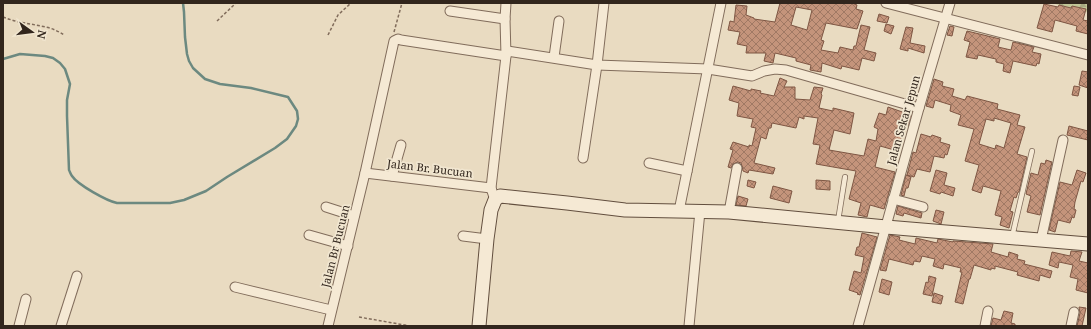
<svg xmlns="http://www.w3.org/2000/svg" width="1091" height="329" viewBox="0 0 1091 329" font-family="'Noto Serif',serif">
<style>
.forest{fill:url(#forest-firs)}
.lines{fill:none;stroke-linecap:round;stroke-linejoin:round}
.stream{stroke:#6c8980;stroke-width:2.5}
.building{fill:url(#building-cross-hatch);stroke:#7e5643;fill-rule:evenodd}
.lane-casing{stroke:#816c5b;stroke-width:6}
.street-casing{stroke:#816c5b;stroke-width:11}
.secondary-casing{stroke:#624e3e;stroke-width:15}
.path{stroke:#816c5b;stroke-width:1.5;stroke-dasharray:3 2;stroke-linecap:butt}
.lane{stroke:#f5e9d4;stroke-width:4.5}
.street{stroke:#f5e9d4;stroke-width:9}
.secondary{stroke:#f5e9d4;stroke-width:13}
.labels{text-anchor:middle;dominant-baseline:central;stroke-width:3.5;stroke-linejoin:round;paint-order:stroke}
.street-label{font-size:11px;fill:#32261d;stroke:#f1e6d0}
</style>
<defs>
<pattern id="forest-firs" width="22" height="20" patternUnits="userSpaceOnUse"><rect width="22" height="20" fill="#c3c697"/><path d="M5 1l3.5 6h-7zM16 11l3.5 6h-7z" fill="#a8aa82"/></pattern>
<pattern id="building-cross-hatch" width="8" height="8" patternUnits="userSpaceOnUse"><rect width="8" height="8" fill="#c4947b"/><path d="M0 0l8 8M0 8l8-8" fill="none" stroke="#a07964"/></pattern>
</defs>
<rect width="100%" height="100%" fill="#e9dbc1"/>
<path class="forest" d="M1051 3H1088V12Z"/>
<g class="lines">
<path class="stream" d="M3 59 20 54 45 56 53 58 60 63 65 69 70 84 67 100V116L69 170C70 172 71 175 72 176 78 185 107 201 117 203H170L184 200 206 191 227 177 275 148 287 139 296 126 298 119 297 111 288 97 251 88 220 84 205 79 193 68 189 61 187 54 185 37 184 12 183 3"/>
</g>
<g class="building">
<path d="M780 3H852L857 5 856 9 863 11 857 29 826 23 821 40 824 41 821 50 838 53 840 47 853 50 854 46H856L861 25 870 27 864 50 876 53 874 61 862 58 859 70 842 66 841 69 822 63 821 72 810 70 811 65 796 61V58L775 53 773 63 764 61 766 53H746L747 46 737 44 740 32 728 30 730 21 734 22 736 5 747 6 746 15 754 18V19L775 22ZM796 7 812 10 807 30 791 25Z"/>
<path d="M1044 4 1058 7 1059 5 1071 8 1072 6 1086 9 1083 20 1088 21V34L1076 31 1077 26 1055 20 1052 32 1037 28Z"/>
<path d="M879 14 889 17 887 23 877 21Z"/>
<path d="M886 24 894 26 891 34 884 31Z"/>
<path d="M950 26 954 27 952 36 947 35Z"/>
<path d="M906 27 913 28 910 43 925 46 924 53 908 48V51L900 49Z"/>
<path d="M967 31 1000 39 998 47 1011 50 1013 42 1034 47 1032 52 1041 54 1039 64 1037 63 1036 66 1013 61 1010 73 1003 71 1004 64 996 62V59L978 55 977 59 966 57 970 42 964 40Z"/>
<path d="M1082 71 1088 72V88L1079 85Z"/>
<path d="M780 78 787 81 784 87H795V99L810 100 814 87 823 88 821 94 822 95 819 108 833 111V108L854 113 850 134 834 130 829 150 864 156 868 139 876 141 878 129 874 127 879 113 886 115 888 107 911 115 908 126 906 125 904 134H902L898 151 880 146 875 167 895 172 884 209 870 205 867 217 858 215 861 203 849 199 856 171 816 164 820 145 813 144 818 118 804 116V119L799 117 796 128 772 123 771 128H769L766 139 761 137 754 163 775 168 773 174 749 170 748 173 743 171 742 166 741 163 738 162 733 164 731 168 728 167 733 150 730 149 733 142 749 147V145L752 146 756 128 751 127 753 119 737 116 739 103 729 100 733 86 751 91V89L761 91 760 93 774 96Z"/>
<path d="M934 79 943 82 942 86 954 89 952 96 965 100 967 96 998 104 997 109 1020 115 1017 125 1025 127 1017 154 1027 157 1019 192H1018L1016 198 1014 197 1010 211 1013 212 1009 228 1000 225 1002 217 995 215 1001 191 983 186 981 193 972 190 979 165 965 161 974 129 958 125 961 115 950 111 951 105 935 100 933 108 926 106ZM994 118 1011 123 1004 148 996 145 995 149 979 144 986 119 994 121Z"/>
<path d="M1074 86 1080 87 1078 96 1072 95Z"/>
<path d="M1069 126 1088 131V140L1067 135Z"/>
<path d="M921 134 931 137 932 135 941 138 940 142 950 145 947 155 945 154 944 158 934 156 930 172 917 169 914 177 907 175 913 152 916 153Z"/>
<path d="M1046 160 1052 162 1040 215 1027 212 1031 196 1026 194 1031 173 1038 175 1041 163 1045 164Z"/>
<path d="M936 170 947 173 944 185 955 188 953 196 941 192 940 194 930 191Z"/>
<path d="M1077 170 1086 173 1083 182 1081 181 1075 202 1074 209 1076 210 1074 218 1072 217 1070 223 1058 220 1055 232 1049 230 1060 182 1072 185Z"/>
<path d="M906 175 911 177 908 188H906L904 196 901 195Z"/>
<path d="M748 180 756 182 754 188 747 186Z"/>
<path d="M816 180 830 181V190L816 189Z"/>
<path d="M773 186 792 191 789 203 770 198Z"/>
<path d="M738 196 748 199 746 206 736 205Z"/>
<path d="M898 206 922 213 921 218 904 213 903 216 896 214Z"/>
<path d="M936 210 944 212 941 224 933 221Z"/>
<path d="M862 233 877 237 860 295 857 294 858 293 849 290 854 271 861 273 864 257 855 255 857 247H859Z"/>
<path d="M890 235 900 237 899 240 915 244 916 238 937 243 938 239 953 242V241L993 244 991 252 1008 257 1009 252 1018 255 1017 259 1025 261 1024 264 1052 271 1050 278 1040 275 1039 281 1017 275 1018 272 995 266V269L991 268V270L974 265 970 279H969L963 304 955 302 962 272H960L961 268 944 264 943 269 933 266 935 259 922 256 920 262 914 261 913 265 889 259 886 271 880 270Z"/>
<path d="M1071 251 1082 252 1079 261 1088 263V293L1076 290 1078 279 1070 277 1073 265 1059 262 1058 268 1049 265 1052 252 1070 256Z"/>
<path d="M929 276 936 278 932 296 923 294 926 282 928 283Z"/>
<path d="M882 279 892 282 889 295 879 292Z"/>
<path d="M934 293 943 296 941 304 932 302Z"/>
<path d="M1079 307 1086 308 1082 326H1077L1080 313Z"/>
<path d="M1004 311 1013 313 1011 323 1015 324V326H991L993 318 1001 320Z"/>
</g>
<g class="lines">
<g class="lane-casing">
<g id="lane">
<path d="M838 221 845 177"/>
<path d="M1012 237 1032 151"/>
</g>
</g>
<g class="street-casing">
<g id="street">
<path d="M886 3 1088 55"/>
<path d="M450 11 505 19"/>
<path d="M507 51 597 65 708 69 752 76 764 71 775 69 786 70 919 108"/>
<path d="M554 57 559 21"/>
<path d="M583 158 597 65 604 3"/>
<path d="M649 163 687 171"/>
<path d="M365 173 491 188"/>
<path d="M392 176 401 145"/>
<path d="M893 199 923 207"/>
<path d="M495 200 491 188 506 56 505 19 506 3"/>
<path d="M326 207 354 216"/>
<path d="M679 211 721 3"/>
<path d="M729 212 737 168"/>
<path d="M309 235 348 246"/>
<path d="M463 236 487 239"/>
<path d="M1041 240 1063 140"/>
<path d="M235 287 331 310"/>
<path d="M19 326 26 299"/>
<path d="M61 326 77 276"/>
<path d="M328 326 365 173 394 41 398 39 401 40 506 56"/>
<path d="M689 326 700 211"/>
<path d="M858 326 919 108 950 3"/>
<path d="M985 326 988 311"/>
<path d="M1071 326 1074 312"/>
</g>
</g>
<g class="secondary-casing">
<path id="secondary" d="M479 326 487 239 491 210 495 200 500 196 567 203 625 210 729 212 886 227 1088 244"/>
</g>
<g class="path">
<path d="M3 17C18 23 34 24 50 28 55 30 60 32 64 35"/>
<path d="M217 21 236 3"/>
<path d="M394 32 402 3"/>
<path d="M328 35 338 15 351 3"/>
<path d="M359 317 410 326"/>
</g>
<use href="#lane" class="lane"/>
<use href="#street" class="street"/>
<use href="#secondary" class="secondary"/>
</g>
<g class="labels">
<g class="street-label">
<text transform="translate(903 120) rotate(-74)">Jalan Sekar Jepun</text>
<text transform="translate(430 168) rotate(7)">Jalan Br. Bucuan</text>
<text transform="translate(335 246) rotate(-76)">Jalan Br Bucuan</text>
</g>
</g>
<rect width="1091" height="329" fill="none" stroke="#32261d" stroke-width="8"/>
<g transform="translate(32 32) rotate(104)" stroke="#f1e6d0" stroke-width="3" paint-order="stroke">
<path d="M0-3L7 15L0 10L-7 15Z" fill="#32261d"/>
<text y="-6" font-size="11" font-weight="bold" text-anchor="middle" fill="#32261d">N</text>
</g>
</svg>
